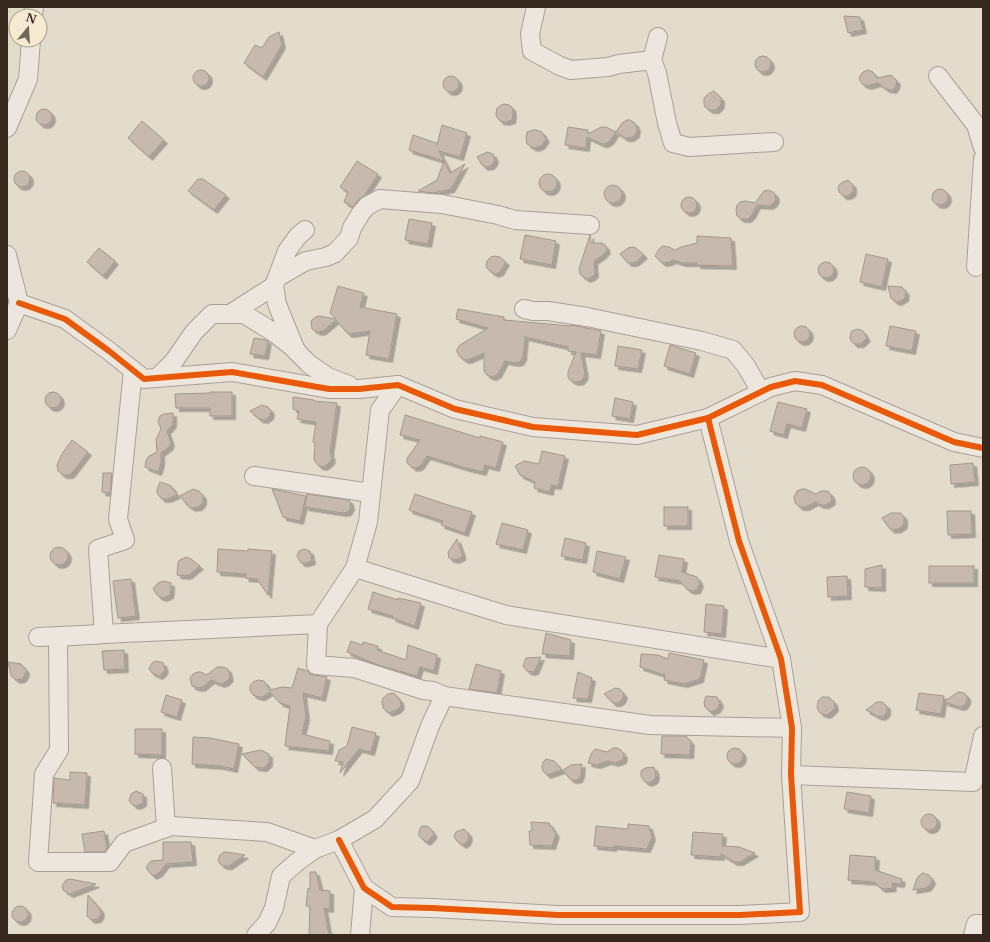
<svg xmlns="http://www.w3.org/2000/svg" width="990" height="942" viewBox="0 0 990 942" font-family="'Libre Baskerville',serif">
<style>
.building{fill:#c7b9ad;stroke:#a3978b;filter:url(#shadow)}
.lines{fill:none;stroke-linecap:round;stroke-linejoin:round}
.minor-casing{stroke:#a8a095;stroke-width:20}
.minor{stroke:#ece6dd;stroke-width:18}
.cycleway-casing{stroke:#f5e9d1;stroke-width:8}
.cycleway{stroke:#e8590c;stroke-width:6}
</style>
<defs>
<filter id="shadow"><feDropShadow dx="3.5" dy="3.5" stdDeviation="0" flood-color="#0004"/></filter>
</defs>
<rect width="100%" height="100%" fill="#e3dbcc"/>
<g class="building">
<path d="M844 16 860 17 863 30 848 33Z"/>
<path d="M279 32 282 45 263 77 244 63 255 45 262 48 269 37Z"/>
<circle cx="763" cy="64" r="8"/>
<path d="M868 70 873 72 877 78 891 75 897 81 896 86 893 90 886 89 878 83 868 86 862 84 859 78 860 76 863 72Z"/>
<circle cx="201" cy="78" r="8"/>
<circle cx="451" cy="84" r="8"/>
<path d="M714 91 721 98V103L720 106 716 110H710L705 107 704 104V98L708 94Z"/>
<path d="M504 104 509 105 512 107 513 113 512 120 506 122 500 121 496 116V114L497 108 501 105Z"/>
<circle cx="44" cy="117" r="8"/>
<path d="M627 120H630L635 123 637 128 636 134 631 138H625L616 132 610 141 605 144H602L587 137 586 148 565 145 568 127 588 130V134L601 127H606L616 132 622 123Z"/>
<path d="M142 121 164 140 149 157 128 138Z"/>
<path d="M442 125 467 133 460 157 439 151 444 161 409 150 413 135 436 143 437 145Z"/>
<path d="M533 130H536L542 132 546 139 541 146 535 148 532 147 527 144 526 138 527 132Z"/>
<path d="M487 152 493 154 495 160 494 162 491 166 485 167 482 165 477 157Z"/>
<path d="M357 161 378 174 364 196 359 199 353 207 344 202 348 192 340 187Z"/>
<path d="M444 161 450 173 465 164 451 189 433 193 418 191 437 180Z"/>
<circle cx="22" cy="179" r="8"/>
<circle cx="548" cy="183" r="9"/>
<path d="M198 179H203L226 195 214 210 188 191Z"/>
<path d="M848 180 853 185V191L852 193 848 196H843L839 192 838 187 841 183Z"/>
<circle cx="613" cy="194" r="9"/>
<circle cx="940" cy="197" r="8"/>
<path d="M768 190 773 192 775 194 776 199 773 204 769 206 757 205 752 215 748 219H741L737 216 736 210 737 205 740 202 745 201 755 203 764 191Z"/>
<circle cx="689" cy="205" r="8"/>
<path d="M409 219 432 223 428 244 405 240Z"/>
<path d="M525 235 556 241 552 265 520 259Z"/>
<path d="M590 235 591 243H602L605 245 607 250 603 255 594 261 595 274 592 277 587 279 582 276 580 274 579 269Z"/>
<path d="M697 236 731 238 733 266 697 265V263H682L673 260 669 262 664 263 661 262 655 256 659 249 663 246 669 247 675 250 681 247 697 243Z"/>
<path d="M633 247 636 248 644 255 636 262 633 263H628L620 254 628 248Z"/>
<path d="M99 248 115 261 103 276 87 262Z"/>
<path d="M866 254 888 259 882 287 860 282Z"/>
<path d="M494 256 500 257 506 262 500 272 495 274 490 271 486 267 487 261 491 257Z"/>
<circle cx="826" cy="270" r="8"/>
<path d="M338 286 364 293 360 307 397 314 389 359 366 355 370 331 350 334 347 333 336 320 323 331 318 332 312 329 311 322 312 320 316 317 319 316 336 319 330 313Z"/>
<path d="M888 286 902 287 906 292 905 298 900 301 896 302 893 300 891 298Z"/>
<path d="M458 309 504 317V320L571 326 572 325 601 331 597 355 581 353 585 374 584 377 581 381 575 382 570 380 568 377V372L576 352 568 351V347L525 337 523 357 522 359 520 362 515 363 505 361 498 374 493 377 489 376 487 375 484 371V353L468 360H465L460 357 457 352V349L460 345 488 328 456 319Z"/>
<path d="M890 326 916 331 912 351 886 346Z"/>
<circle cx="802" cy="334" r="8"/>
<path d="M857 329 861 330 863 331 867 338 862 343 860 344H854L852 342 850 338 851 333 852 331Z"/>
<path d="M254 338 266 340 268 341 265 356 250 354Z"/>
<path d="M670 345 696 353 690 374 664 366Z"/>
<path d="M618 346 642 350 638 369 615 366Z"/>
<path d="M210 392H232V416H210V408H176L175 394 210 393Z"/>
<circle cx="53" cy="400" r="8"/>
<path d="M293 397 314 400V401L337 403 330 453 332 458 331 461 327 465 323 467 319 466 315 462 314 459 315 443 313 442 316 422 297 419 299 411 293 409Z"/>
<path d="M615 398 633 402 630 419 612 416Z"/>
<path d="M778 402 807 409 802 428 787 424 784 435 770 431Z"/>
<path d="M262 405 268 407 271 411 270 416 265 420 259 419 250 411Z"/>
<path d="M173 413V424L167 431 171 443 169 447 161 453V463L158 472 145 467 146 460 149 456 157 452 156 439 161 429 158 421 160 416 164 414Z"/>
<path d="M405 415 480 438V436L503 442 496 468 485 465 483 472 466 468 427 456 421 465 419 467 413 468 407 463V459L408 457 420 440 400 435Z"/>
<path d="M72 440 88 452 72 473 70 475H64L62 474 58 471 57 465 62 454Z"/>
<path d="M542 451 565 456 558 486 551 485 550 492 534 488 535 482 520 475 515 466 524 461 539 464Z"/>
<path d="M973 463 975 482 951 484 950 465Z"/>
<circle cx="862" cy="476" r="9"/>
<path d="M103 473H112L110 493 102 492Z"/>
<path d="M160 482 169 485 171 486 177 495 167 499H162L160 497 157 493V490Z"/>
<path d="M193 489 199 491 203 496V502L199 507 192 508 187 505 180 496Z"/>
<path d="M272 489 306 496 300 521 283 517Z"/>
<path d="M802 489H805L816 494 821 491H828L831 495 832 500 831 502 826 505H821L815 502 806 507H800L795 503 794 497 797 491Z"/>
<path d="M307 494 349 500 350 502 351 507 348 512 343 513 305 507Z"/>
<path d="M415 494 448 505 472 512 465 533 441 525 443 521 409 510Z"/>
<rect x="664" y="507" width="24" height="19"/>
<path d="M947 511H971L972 534 948 535Z"/>
<path d="M891 513H901L904 517V523L903 526 898 529 892 530 889 528 882 518Z"/>
<path d="M502 523 528 530 523 550 496 544Z"/>
<path d="M565 538 586 543 583 560 561 556Z"/>
<path d="M457 539 462 553V557L458 559 454 560 449 558 448 552Z"/>
<circle cx="59" cy="556" r="9"/>
<path d="M218 549 248 551V549L272 551 268 595 257 579 245 578 246 574 217 572Z"/>
<path d="M304 549 310 551 312 561 306 563H301L297 556 299 551Z"/>
<path d="M597 551 626 557 620 579 593 572Z"/>
<path d="M659 555 684 559 682 572 697 577 700 583 697 590 691 591 687 589 680 581 655 577Z"/>
<path d="M186 557 191 559 200 566 189 575 186 576 177 575 178 562 180 560Z"/>
<path d="M882 565V588L865 587V569Z"/>
<rect x="929" y="566" width="45" height="17"/>
<path d="M847 576 848 596 828 597 827 577Z"/>
<path d="M131 579 136 616 118 618 113 581Z"/>
<path d="M163 581 171 583V590L170 595 166 597 163 598 158 596 153 589 158 583Z"/>
<path d="M373 592 398 600V598L421 603 415 626 392 618 393 616 368 609Z"/>
<path d="M706 604 724 606 722 634 704 632Z"/>
<path d="M546 633 571 640 570 656 542 654Z"/>
<path d="M351 641 362 645 363 642 378 646 377 650 406 660 408 645 437 655 434 671 420 667 417 676 381 666 347 652Z"/>
<path d="M124 650 125 669 104 670 102 651Z"/>
<path d="M669 653 704 660 700 679 684 684 664 680 665 675 640 667 641 654 658 655 668 659Z"/>
<path d="M541 657 535 671 532 672 527 671 523 666 526 658Z"/>
<path d="M156 661 161 662 163 663 165 669 163 673 159 676 152 673 149 669 152 663Z"/>
<path d="M8 662 21 664 23 666 26 670V672L24 677 22 679 17 680 12 677 11 675Z"/>
<path d="M476 664 501 671 497 693 469 689Z"/>
<path d="M217 667H223L228 669 230 678 226 682 221 684 211 680 203 687 198 688 192 686 190 678 193 674 198 672H201L207 675Z"/>
<path d="M298 668 308 671 310 674 315 675 327 677 322 698 303 693 306 717 302 734 330 741 329 751 285 746 290 706 280 703 270 692 262 697H259L253 695 250 690V686L253 682 258 680 264 681 270 690 282 687 292 688Z"/>
<path d="M578 672 592 678 588 699 573 698Z"/>
<path d="M615 688 620 689 623 693 624 695 622 700 618 703H613L604 694Z"/>
<path d="M958 692 964 693 967 696V701L964 706 960 707 944 702Z"/>
<path d="M394 693 400 700 401 706 397 710 389 713 383 708 382 702 383 698 388 694Z"/>
<path d="M919 693 944 696 941 714 916 710Z"/>
<path d="M166 695 182 700 177 717 161 712Z"/>
<path d="M706 696 717 697 720 703 719 706 716 710 710 712 705 707 704 702Z"/>
<path d="M822 697H828L830 698 834 702 835 708 829 714 826 715 820 713 817 708 818 701Z"/>
<path d="M877 702H882L887 706V711L886 714 882 717 877 716 866 710Z"/>
<path d="M352 727 376 733 371 752 359 749 340 773 343 762 335 761 339 750 347 746Z"/>
<path d="M135 729H162V755L135 754Z"/>
<path d="M662 736H686L691 742 690 755 661 754Z"/>
<path d="M193 737 210 738 239 744 234 769 220 766 192 764Z"/>
<path d="M613 748H617L621 750 624 755 623 760 615 763 608 761 597 765 588 763 591 754 595 749 607 752Z"/>
<circle cx="735" cy="756" r="8"/>
<path d="M260 750 263 751 269 754V763L264 768H261L255 767 242 754Z"/>
<path d="M546 759 554 761 562 770 547 775 543 771 542 767 543 762Z"/>
<path d="M582 764 581 774 579 779 576 780H572L569 778 563 770 571 765Z"/>
<path d="M654 767 656 774 655 779 653 781 648 783 644 781 641 776V771L645 768Z"/>
<path d="M70 772 87 773 85 805 53 803 54 778 70 780Z"/>
<path d="M136 791 143 794V803L137 806 133 805 129 801 131 794Z"/>
<path d="M847 792 871 796 869 813 844 809Z"/>
<circle cx="929" cy="822" r="8"/>
<path d="M531 822 549 823 556 834 552 846 530 845 529 831H532Z"/>
<path d="M628 824 649 826 652 837 647 849 614 846 613 848 594 846 596 826 628 829Z"/>
<path d="M423 826H427L430 828 434 834 431 838 427 842 422 839 419 836V831L421 827Z"/>
<path d="M464 829 468 833 469 837 467 842 463 845 457 841 454 837 456 832Z"/>
<path d="M104 831 107 848 105 852H85L82 834Z"/>
<path d="M693 832 723 834 722 846 739 847 755 853 740 862H734L721 854V857L691 855Z"/>
<path d="M163 842H191L193 862 166 864 159 873 153 876 149 872 146 867 151 861 163 860Z"/>
<path d="M224 852H226L245 855 229 866H224L220 864 218 860 220 855Z"/>
<path d="M850 855 876 857 875 870 902 879 901 884 892 883 893 888 883 889 879 887 875 882 848 880Z"/>
<path d="M310 872H316L320 890 330 891V909L324 908 329 935H309L310 906H306L308 888 310 889Z"/>
<path d="M922 873 929 875 932 880 931 883 928 887 926 888 913 890 917 878Z"/>
<path d="M70 879 96 884 70 894 64 891 62 886 66 880Z"/>
<path d="M88 895 100 909 101 914 98 919 92 920 90 919 87 916Z"/>
<circle cx="20" cy="914" r="8"/>
</g>
<g class="lines">
<g class="minor-casing">
<g id="minor">
<path d="M536 7 530 34 532 51 560 66 571 70 608 67 619 64 652 60"/>
<path d="M33 16 34 7"/>
<path d="M658 37 652 60 657 73 667 123 673 143 689 147 774 142"/>
<path d="M938 76 976 125 983 148"/>
<path d="M7 128 28 79 31 40"/>
<path d="M305 230 298 236 287 251 274 286 277 304 296 351 309 364 328 377 349 385"/>
<path d="M7 255 19 303 7 330"/>
<path d="M976 267 983 159"/>
<path d="M278 277 306 261 326 257 335 253 349 238 352 228 361 213 367 206 380 199 442 204 498 215 515 220 590 225"/>
<path d="M19 303 65 319 109 351 144 379 232 372 329 389H359L398 385 455 409 533 427 637 435 708 418 771 387 795 381 822 385 954 442 983 448"/>
<path d="M524 309 533 311H548L587 317 702 341 733 350 746 366 761 392"/>
<path d="M230 314 274 286"/>
<path d="M133 370 118 519 125 540 98 549 104 634 58 637 59 750 44 774 38 862H110L124 843 171 826 267 832 315 849"/>
<path d="M157 378 174 361 194 332 212 314H244L273 332 296 350"/>
<path d="M254 476 371 493"/>
<path d="M355 568 506 615 781 659"/>
<path d="M38 637 318 624"/>
<path d="M444 696 650 725 792 728"/>
<path d="M162 768 166 828"/>
<path d="M791 775 973 782 983 736"/>
<path d="M339 840 364 888 392 907 432 908 558 915H740L800 912 791 775 792 728 781 659 739 541 708 418"/>
<path d="M256 935 267 923 274 908 281 876 297 862 315 849 339 840 375 819 410 781 430 726 444 696 433 691 423 690 354 668 316 665 318 624 355 568 368 522 380 410 398 385"/>
<path d="M360 935 364 888"/>
<path d="M973 935 976 924H983"/>
</g>
</g>
<use href="#minor" class="minor"/>
<g class="cycleway-casing">
<g id="cycleway">
<path d="M19 303 65 319 109 351 144 379 232 372 329 389H359L398 385 455 409 533 427 637 435 708 418 771 387 795 381 822 385 954 442 983 448"/>
<path d="M339 840 364 888 392 907 432 908 558 915H740L800 912 791 775 792 728 781 659 739 541 708 418"/>
</g>
</g>
<use href="#cycleway" class="cycleway"/>
</g>
<rect width="990" height="942" fill="none" stroke="#37281d" stroke-width="16"/>
<g transform="translate(28 28) rotate(18)"><circle r="19" fill="#f5e9d1" stroke="#a99c89"/>
<path d="M0-3L7 15L0 10L-7 15Z" fill="#73675a"/>
<text y="-6" font-size="11" font-weight="bold" text-anchor="middle" fill="#37281d">N</text>
</g>
</svg>
